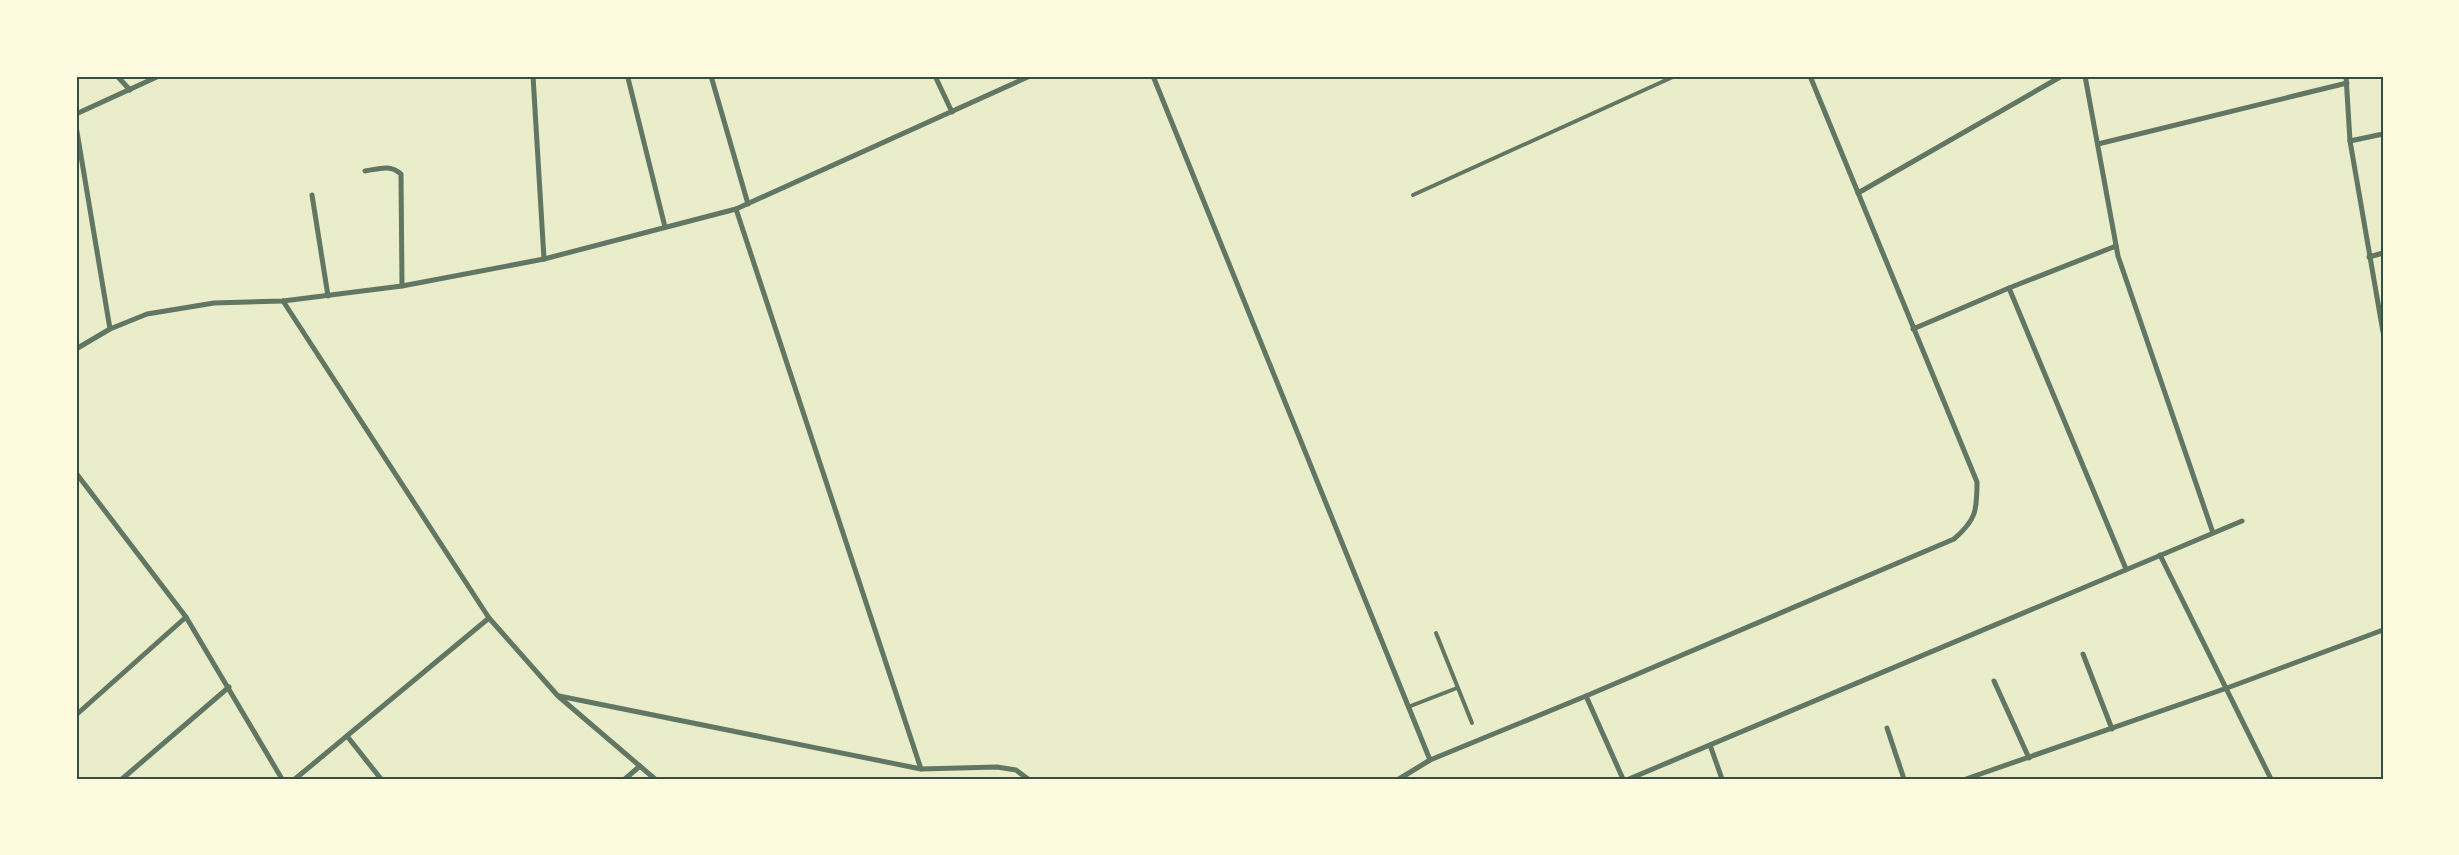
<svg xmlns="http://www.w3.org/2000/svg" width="2459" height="855" viewBox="0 0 2459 855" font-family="'Archivo Narrow',sans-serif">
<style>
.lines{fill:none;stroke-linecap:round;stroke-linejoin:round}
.service{stroke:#617663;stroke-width:4}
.minor{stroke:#617663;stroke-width:5}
.neatline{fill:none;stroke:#344e41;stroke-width:2}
</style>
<rect width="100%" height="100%" fill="#e9edc9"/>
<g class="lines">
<g class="service">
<path d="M1413 195 1675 76"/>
<path d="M1436 633 1472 723"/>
<path d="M1408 707 1457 688"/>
</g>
<g class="minor">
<path d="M117 76 130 90"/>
<path d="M533 76 544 259"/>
<path d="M711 76 748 204"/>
<path d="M935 76 952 112"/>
<path d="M1153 76 1430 760"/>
<path d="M2085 76 2118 256 2213 533"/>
<path d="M2346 76 2350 141 2383 332"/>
<path d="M628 78 665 227"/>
<path d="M76 114 159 76"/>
<path d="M76 126 110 329"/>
<path d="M2350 141 2383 134"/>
<path d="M2098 144 2347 83"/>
<path d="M365 171C379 169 390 164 401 174L402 286"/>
<path d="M1858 193 2062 76"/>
<path d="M312 195 328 296"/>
<path d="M736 209 921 769"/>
<path d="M2369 257 2383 253"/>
<path d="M2009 288 2126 569"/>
<path d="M283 301 489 618 558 696 655 779"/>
<path d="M1913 329 2009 288 2116 246"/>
<path d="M76 349 110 329 147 314 214 303 283 301 402 286 544 259 736 209 1030 76"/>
<path d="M76 473 186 617 282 779"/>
<path d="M2160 555 2271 779"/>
<path d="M2083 654 2112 729"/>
<path d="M1994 681 2029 758"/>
<path d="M559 696 921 769 997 767 1016 770 1028 779"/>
<path d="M1586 696 1623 779"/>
<path d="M76 715 186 617"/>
<path d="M1887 728 1904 779"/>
<path d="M347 736 381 779"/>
<path d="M1710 745 1722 779"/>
<path d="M122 779 229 687"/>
<path d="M295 779 489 618"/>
<path d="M625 779 640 766"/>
<path d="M1399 779 1430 760 1586 696 1954 539C1976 520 1977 511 1977 482L1810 76"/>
<path d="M1629 779 2242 521"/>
<path d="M1966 779 2227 688 2383 630"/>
</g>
</g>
<rect width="2459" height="855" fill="none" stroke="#fefae0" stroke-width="155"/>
<rect x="78" y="78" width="2304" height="700" class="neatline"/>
</svg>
